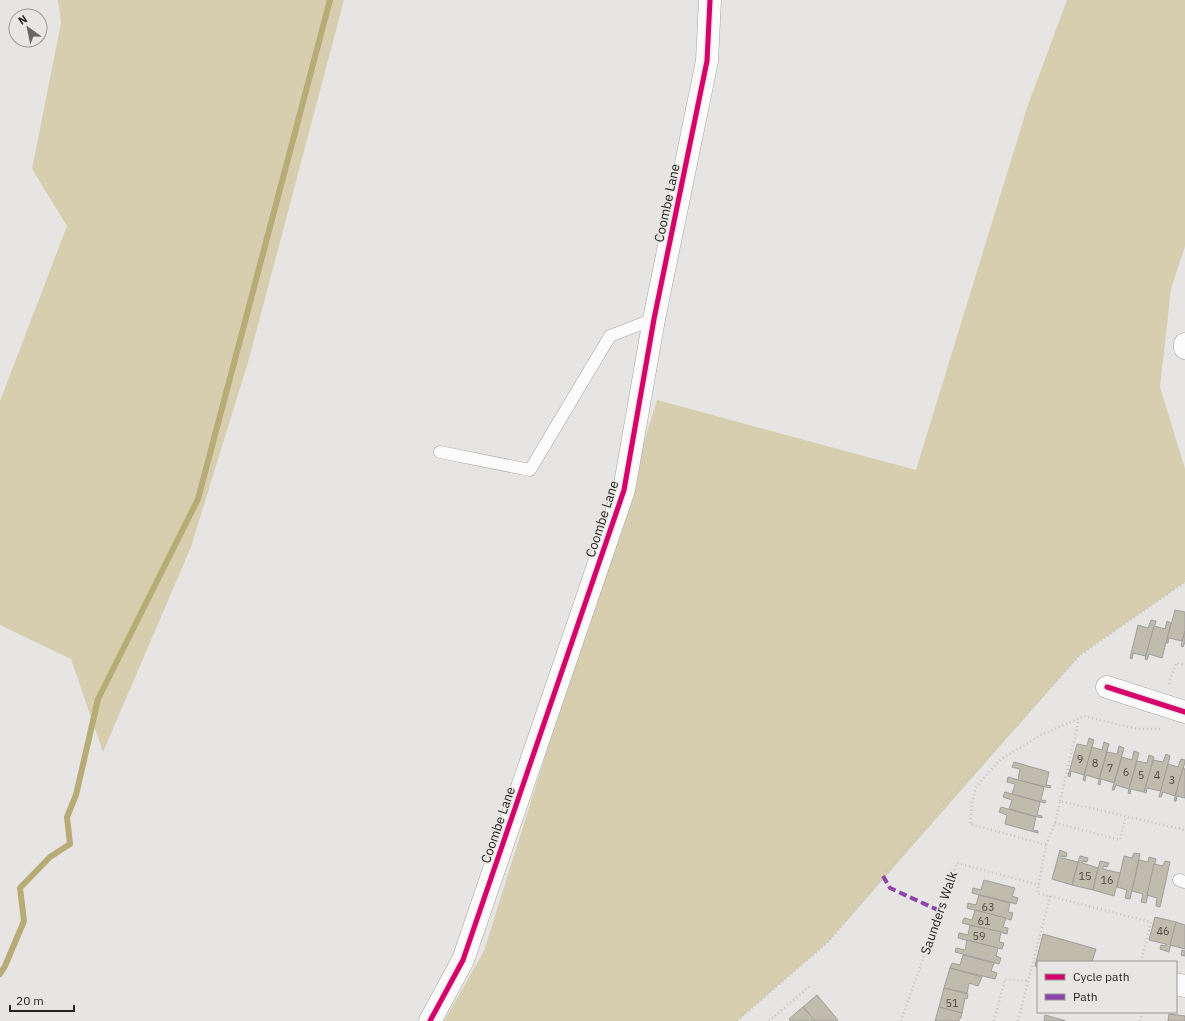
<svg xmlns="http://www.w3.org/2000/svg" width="1185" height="1021" viewBox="0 0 1185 1021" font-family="'IBM Plex Sans',sans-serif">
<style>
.green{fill:#d6ceae}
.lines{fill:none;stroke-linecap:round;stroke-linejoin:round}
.stream{stroke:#b7ab76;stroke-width:6}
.building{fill:#bfbbad;stroke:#9e9e9c}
.service-casing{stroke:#a4a3a2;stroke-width:13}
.minor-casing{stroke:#a4a3a2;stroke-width:23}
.tertiary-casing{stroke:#a4a3a2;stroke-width:23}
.path{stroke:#c5c4c3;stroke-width:2.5;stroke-dasharray:1 3;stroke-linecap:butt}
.service{stroke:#fbfbfb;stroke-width:12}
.minor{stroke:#fbfbfb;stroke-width:22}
.tertiary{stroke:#fbfbfb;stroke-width:22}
.quiet{stroke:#8e44ad;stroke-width:4;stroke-dasharray:8 4;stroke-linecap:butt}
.cycleway-casing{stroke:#e7e6e2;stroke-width:8}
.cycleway{stroke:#d6006c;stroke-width:5}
.labels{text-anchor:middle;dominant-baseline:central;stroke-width:3;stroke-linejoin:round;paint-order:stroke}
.number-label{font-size:11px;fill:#4a4945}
.street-label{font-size:13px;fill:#232322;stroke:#e7e6e2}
</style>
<rect width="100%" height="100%" fill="#e6e5e3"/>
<g class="green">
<path d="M58 0H344L249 359 191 547 103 752 71 659 0 625V401L67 226 32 169 61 23Z"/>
<path d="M1067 0H1185V246L1171 289 1160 387 1185 469V582L1080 655 828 942 737 1021H444L484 951 657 400 916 470 1028 105Z"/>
</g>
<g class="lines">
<path class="stream" d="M0 974 5 966 24 921 20 888 50 857 70 844 67 817 76 795 98 699 198 499 330 0"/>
</g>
<g class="building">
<path d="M1175 610 1185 612V631L1182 641 1169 638 1168 643H1166Z"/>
<path d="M1151 620 1156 621 1146 656 1133 653 1132 659 1130 658 1138 625 1148 628Z"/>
<path d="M1167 621 1171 623 1162 658 1149 654 1147 660 1145 659 1154 626 1165 629Z"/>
<path d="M1185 631V642L1183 647 1181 646Z"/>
<path d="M1089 738 1094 740 1084 775 1071 771 1070 777 1068 776 1077 744 1087 746Z"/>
<path d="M1104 742 1109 744 1099 779 1086 775 1085 781 1083 780 1092 747 1102 750Z"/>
<path d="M1119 746 1124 748 1114 783 1101 779 1100 785 1098 784 1107 752 1117 754Z"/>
<path d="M1134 751 1139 753 1129 789 1116 785 1114 790H1112L1122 757 1132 760Z"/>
<path d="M1166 754 1170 756 1161 791 1147 788 1146 793 1144 792 1153 760 1163 762Z"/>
<path d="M1149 755 1154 757 1144 792 1131 789 1130 794 1128 793 1137 761 1147 763Z"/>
<path d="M1181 759 1185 760V762L1175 796 1163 792 1161 797H1159L1168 764 1178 767Z"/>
<path d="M1014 762 1049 772 1046 785 1051 786 1050 788 1018 780 1020 769 1012 767Z"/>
<path d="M1183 768 1185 769V798L1177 796 1176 801H1174Z"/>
<path d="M1008 777 1044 787 1041 800 1046 801 1045 803 1012 794 1015 784 1007 782Z"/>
<path d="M1005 792 1040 802 1037 815 1042 816V818L1009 809 1012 800 1003 797Z"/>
<path d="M1001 807 1036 817 1033 830 1038 831V833L1005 824 1007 815 999 812Z"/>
<path d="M1060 850 1067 853 1066 857 1062 856V858L1078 862 1072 885 1052 879Z"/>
<path d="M1134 853 1140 854 1130 899 1125 898 1127 890 1117 887 1124 856 1132 858Z"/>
<path d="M1080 856 1088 858 1087 862 1083 861 1082 863 1098 868 1093 890 1072 885Z"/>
<path d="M1149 857 1156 859 1146 903 1141 902 1143 894 1132 891 1139 860 1148 862Z"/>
<path d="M1100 861 1109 863 1107 867 1103 866V869L1120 873 1114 896 1093 890Z"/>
<path d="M1165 861 1170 862 1160 907 1156 906 1157 898 1147 895 1154 864 1163 866Z"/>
<path d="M984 880 1015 888 1012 896 1018 898 1016 904 972 893 973 888 981 890Z"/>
<path d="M979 895 1010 903 1008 912 1013 913 1011 920 967 908 968 903 976 905Z"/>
<path d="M975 910 1006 918 1003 927 1008 928 1007 934 962 923 964 918 972 920Z"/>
<path d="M1155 917 1176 922 1169 952 1160 949 1161 945 1166 946V944L1149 940Z"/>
<path d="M1176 922 1185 925V949L1170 945Z"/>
<path d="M970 925 1001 932 999 942 1004 943 1002 949 958 938 959 933 968 935Z"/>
<path d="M1043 934 1096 949 1092 962H1038V967L1035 966Z"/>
<path d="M967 940 998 948 996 956 1001 958 999 964 955 952 956 948 965 950Z"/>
<path d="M1182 950 1185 951V956L1181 955Z"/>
<path d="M963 955 994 963 991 971 997 973 995 979 950 968 952 963 960 965Z"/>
<path d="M950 968 982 977 978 986 969 983 967 993 944 988Z"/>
<path d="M944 988 968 994 967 999 965 998 962 1013 939 1007Z"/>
<path d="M817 995 838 1020 836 1021H815L803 1007Z"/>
<path d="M803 1007 815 1021H791L789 1019Z"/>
<path d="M939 1007 962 1013 961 1018H959V1021H935Z"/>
<path d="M1169 1014 1185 1016V1021H1168Z"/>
<path d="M1045 1015 1066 1021H1044Z"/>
</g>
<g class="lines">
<g class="service-casing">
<g id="service">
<path d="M440 452 530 470 610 336 654 319"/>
<path d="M1179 880 1185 882"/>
</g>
</g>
<g class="minor-casing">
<g id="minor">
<path d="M1107 687 1185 712"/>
<path d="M1176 984 1185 986"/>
<path d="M430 1021 463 960 624 490 654 319 707 61 710 0"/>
</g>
</g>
<g class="tertiary-casing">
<path id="tertiary" d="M1185 344V348"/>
</g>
<g class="path">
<path d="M1169 684 1176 663 1185 665"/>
<path d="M1060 801 1079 719"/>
<path d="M1055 823 1120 840 1126 816"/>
<path d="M1046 845 970 824 972 802 976 787 1000 760 1041 735 1084 716 1137 729H1162"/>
<path d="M1141 962 1151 922 1037 893 1046 845 1055 823 1060 801 1185 830"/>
<path d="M737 1021 828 942 944 804 1080 655 1185 582"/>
<path d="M769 1021 810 986"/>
<path d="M901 1021 957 863 1039 885"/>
<path d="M994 1021 1005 979 1029 981"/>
<path d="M1018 1021 1050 896"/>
<path d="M1140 1021 1143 1012"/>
</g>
<use href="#service" class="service"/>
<use href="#minor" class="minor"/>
<use href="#tertiary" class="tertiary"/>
<path class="quiet" d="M883 876 890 888 940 911"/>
<g class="cycleway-casing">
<g id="cycleway">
<path d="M1107 687 1185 712"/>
<path d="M430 1021 463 960 624 490 654 319 707 61 710 0"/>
</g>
</g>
<use href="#cycleway" class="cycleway"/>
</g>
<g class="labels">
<g class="number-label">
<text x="1080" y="759">9</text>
<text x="1095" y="763">8</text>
<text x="1110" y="768">7</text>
<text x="1126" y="772">6</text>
<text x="1141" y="775">5</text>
<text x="1157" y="775">4</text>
<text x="1172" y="780">3</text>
<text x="1085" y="876">15</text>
<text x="1107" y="880">16</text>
<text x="988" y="907">63</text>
<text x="984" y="921">61</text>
<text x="1163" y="931">46</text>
<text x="979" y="936">59</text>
<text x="952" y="1003">51</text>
</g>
<g class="street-label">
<text transform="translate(667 203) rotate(-78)">Coombe Lane</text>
<text transform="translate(602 519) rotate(-72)">Coombe Lane</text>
<text transform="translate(498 825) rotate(-71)">Coombe Lane</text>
<text transform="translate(939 913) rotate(-71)">Saunders Walk</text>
</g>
</g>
<rect x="1037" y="961" width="140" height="52" fill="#e7e6e2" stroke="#999895"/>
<rect x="1045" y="974" width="20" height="6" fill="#d6006c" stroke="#999895"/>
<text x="1073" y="981" font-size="12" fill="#232322">Cycle path</text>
<rect x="1045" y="994" width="20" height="6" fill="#8e44ad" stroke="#999895"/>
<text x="1073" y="1001" font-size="12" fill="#232322">Path</text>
<g transform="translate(28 28) rotate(327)"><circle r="19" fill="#e7e6e2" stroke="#999895"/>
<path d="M0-3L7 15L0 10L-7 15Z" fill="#676766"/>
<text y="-6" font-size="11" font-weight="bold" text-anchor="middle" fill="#232322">N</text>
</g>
<path d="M10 1005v6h64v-6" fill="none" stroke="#232322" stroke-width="2"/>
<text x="16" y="1005" font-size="12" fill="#232322" stroke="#e7e6e2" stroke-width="3" paint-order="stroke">20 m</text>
</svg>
